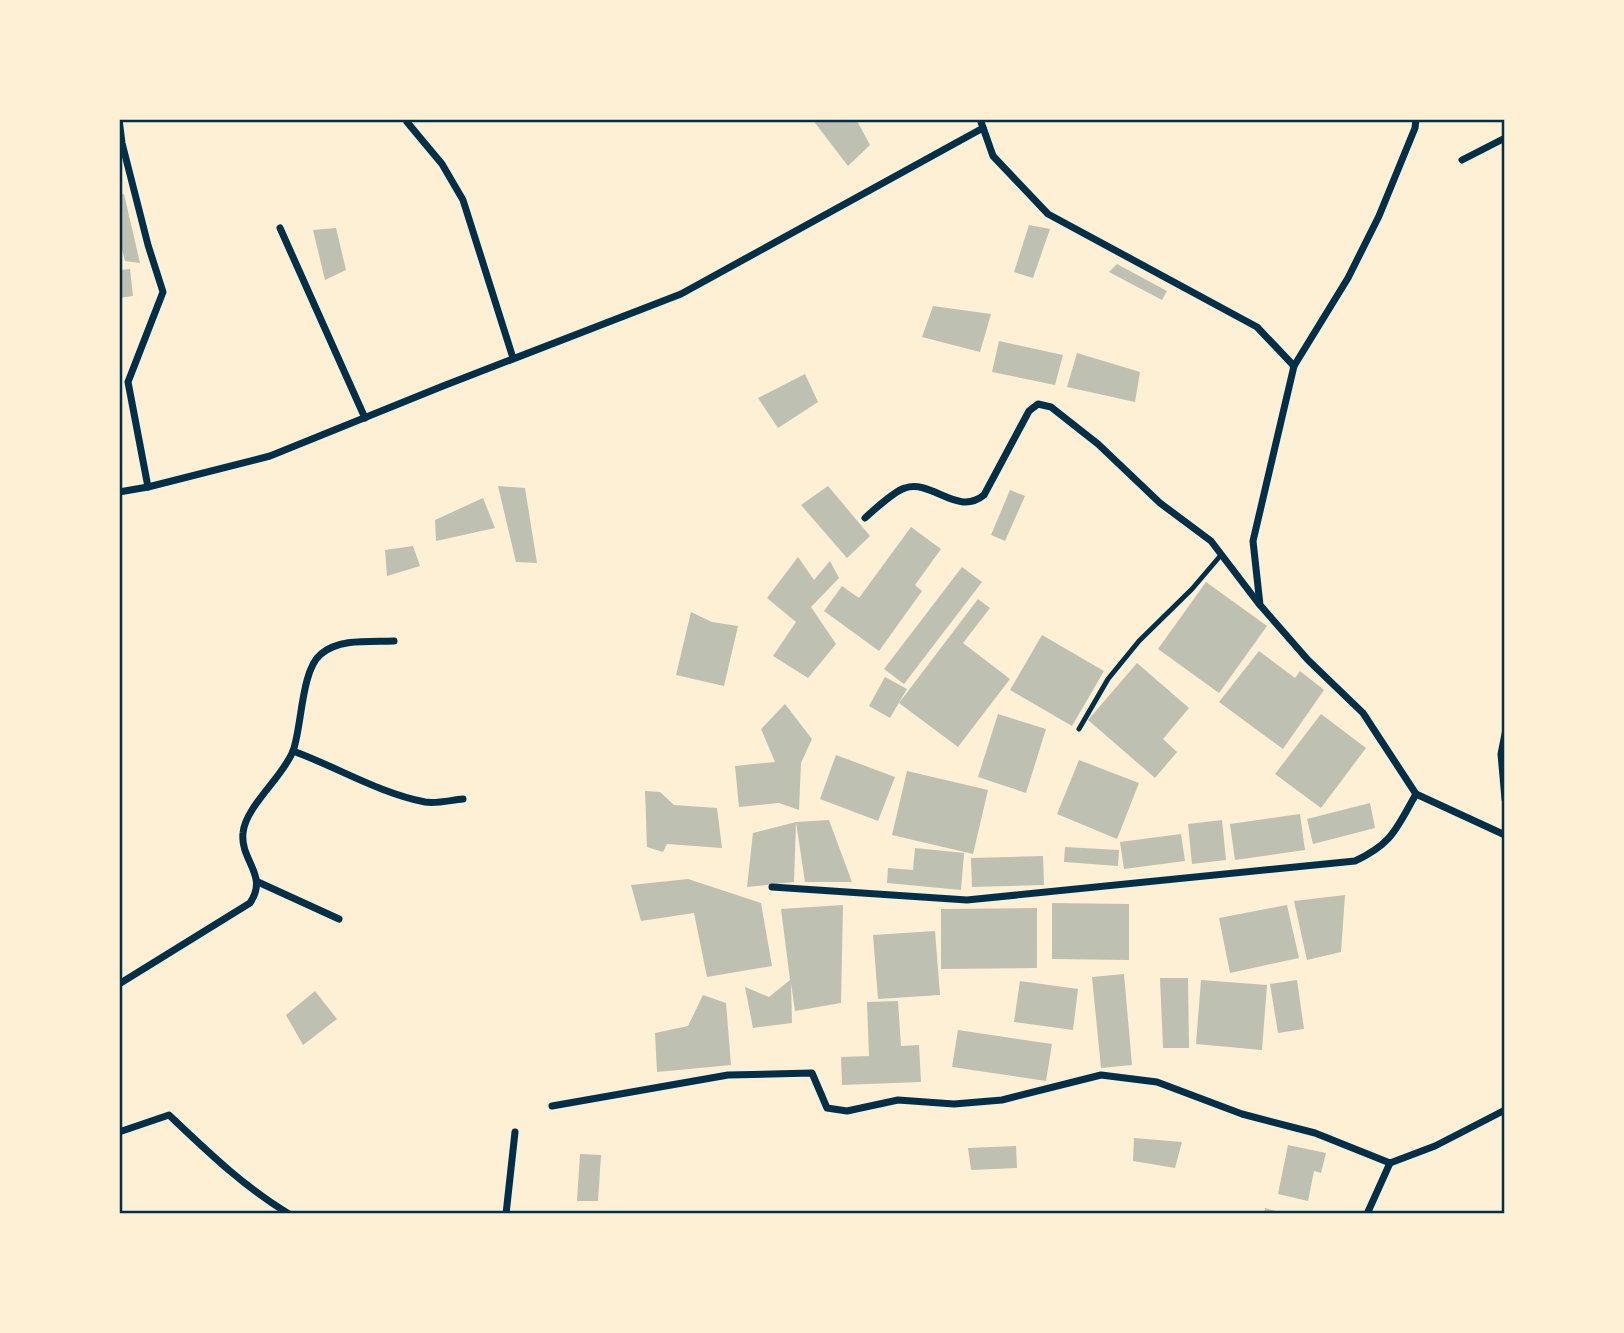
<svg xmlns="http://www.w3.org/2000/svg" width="1624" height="1333" viewBox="0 0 1624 1333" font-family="Signika,sans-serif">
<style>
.building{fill:#bec0b2}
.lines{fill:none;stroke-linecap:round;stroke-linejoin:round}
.service{stroke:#003049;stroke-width:5}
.minor{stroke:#003049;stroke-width:7}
.neatline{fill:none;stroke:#003049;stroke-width:2.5}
</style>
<rect width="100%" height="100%" fill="#fdf0d5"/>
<g class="building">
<path d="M812 119H856L870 145 848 166Z"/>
<path d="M124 194 140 263 125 261 119 238V195Z"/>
<path d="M1029 225 1050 229 1033 278 1014 272Z"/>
<path d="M336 228 346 270 325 280 313 230Z"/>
<path d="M1117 264 1167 291 1162 300 1109 272Z"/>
<path d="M130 269 133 296 119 298V270Z"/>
<path d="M933 306 991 314 980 352 922 337Z"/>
<path d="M999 341 1063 355 1055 385 992 372Z"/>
<path d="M1077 353 1140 372 1135 402 1067 387Z"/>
<path d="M805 374 818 402 778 428 758 398Z"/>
<path d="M498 486 525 488 537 563 516 562Z"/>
<path d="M828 486 870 536 847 558 801 505Z"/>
<path d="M1010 490 1025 496 1005 541 991 535Z"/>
<path d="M483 498 495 528 436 541 435 520Z"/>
<path d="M911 527 941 549 915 585 922 591 879 651 824 611 842 586 859 598Z"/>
<path d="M413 546 420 566 387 576 385 550Z"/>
<path d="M798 557 814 580 830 561 839 578 811 607 836 644 808 678 773 656 796 622 767 598Z"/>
<path d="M962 567 982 582 904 684 884 669Z"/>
<path d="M1206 582 1267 626 1219 693 1158 649Z"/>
<path d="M978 599 990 608 963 643 1010 679 958 747 899 703Z"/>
<path d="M691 612 712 622 738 626 724 686 676 675Z"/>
<path d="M1042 635 1104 671 1072 726 1010 690Z"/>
<path d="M1259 651 1295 678 1300 671 1324 690 1283 749 1219 702Z"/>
<path d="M1137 663 1189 708 1163 739 1177 752 1155 778 1088 720Z"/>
<path d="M885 677 907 689 890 718 869 706Z"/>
<path d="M785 704 812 739 801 763 799 810 779 803 739 807 735 766 775 762 761 729Z"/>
<path d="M998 714 1046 729 1026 793 978 777Z"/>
<path d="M1321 714 1366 748 1321 808 1275 774Z"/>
<path d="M836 755 895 777 878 821 820 799Z"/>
<path d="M1079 760 1139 783 1117 839 1057 814Z"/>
<path d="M907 771 988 790 973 854 892 835Z"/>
<path d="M645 791 660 792 674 805 717 808 722 848 667 844 663 852 647 847Z"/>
<path d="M1370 803 1375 828 1313 844 1307 819Z"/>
<path d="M1300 814 1305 850 1235 860 1230 824Z"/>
<path d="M829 820 852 882H805L796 822 794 882 747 887 753 833 796 822Z"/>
<path d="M1222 820 1226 860 1192 864 1188 824Z"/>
<path d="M1181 834 1185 861 1124 869 1120 842Z"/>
<path d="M1065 847 1119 850 1118 866 1064 862Z"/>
<path d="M915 848 964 853 961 890 887 883 888 868 913 870Z"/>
<path d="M1043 856 1044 885 972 887 971 858Z"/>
<path d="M688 879 761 903 772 966 707 977 694 913 641 921 631 885Z"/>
<path d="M1345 895 1341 952 1307 960 1294 901Z"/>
<path d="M1052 903 1129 904V960L1052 959Z"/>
<path d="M843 905 841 1003 795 1011 791 983 792 1023 753 1028 745 987 769 997 790 980 781 909Z"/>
<path d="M1287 905 1299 958 1230 973 1219 918Z"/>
<path d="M1037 908V968L941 969V909Z"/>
<path d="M935 931 940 995 878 999 873 935Z"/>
<path d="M1124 974 1132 1065 1101 1068 1092 977Z"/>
<path d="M1160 978H1188L1189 1048H1163Z"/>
<path d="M1201 980 1267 985 1262 1050 1196 1044Z"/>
<path d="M1297 980 1304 1029 1278 1033 1270 984Z"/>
<path d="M1020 981 1078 989 1073 1030 1014 1022Z"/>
<path d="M315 991 337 1019 303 1045 286 1015Z"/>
<path d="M703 995 726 1003 731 1065 657 1072 655 1033 688 1026Z"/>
<path d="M898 1001 901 1046 919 1045 921 1082 842 1085 841 1057 869 1056 867 1002Z"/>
<path d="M958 1030 1052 1044 1046 1081 952 1067Z"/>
<path d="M1134 1138 1182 1142 1175 1168 1133 1161Z"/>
<path d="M1288 1145 1326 1153 1321 1173 1314 1171 1308 1201 1278 1194Z"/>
<path d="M1016 1146 1017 1168 971 1170 968 1148Z"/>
<path d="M580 1154 601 1155 598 1201H577Z"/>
<path d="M1265 1208 1283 1213V1214H1264Z"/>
</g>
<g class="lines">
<path class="service" d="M1079 729 1108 679 1139 641 1192 589 1221 555"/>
<g class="minor">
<path d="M119 119 122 143 148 245 163 292 128 382 148 487"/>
<path d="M980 119 993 156 1048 214 1257 327 1294 366 1253 541 1260 605 1308 660 1363 713 1416 794 1505 835"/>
<path d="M407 122 442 164 463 200 513 358"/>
<path d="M1462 160 1505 138"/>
<path d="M280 228 365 418"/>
<path d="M1294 366 1348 278 1379 216 1415 128 1416 119"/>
<path d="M119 492 148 487 270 456 443 386 681 294 983 128"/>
<path d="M865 518C874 510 894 491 905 488 932 479 957 517 984 495L1029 411 1038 404 1051 407 1070 422 1098 444 1160 503 1211 541 1259 604"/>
<path d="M1505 734 1501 754 1505 799"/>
<path d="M293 751C337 767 379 793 425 802 437 804 451 800 463 799"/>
<path d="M258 882 339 919"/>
<path d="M772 887 967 900 1355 861C1393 843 1396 829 1416 794"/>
<path d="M119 984 250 903C269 875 240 861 243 833 245 807 283 777 293 751 302 727 301 670 321 654 340 638 371 642 394 641"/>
<path d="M552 1106 728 1075 812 1073 827 1108 847 1111 898 1100 954 1104 1002 1100 1101 1075 1157 1082 1242 1114 1315 1133 1390 1163 1435 1146 1505 1110"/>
<path d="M119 1132 169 1115C207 1151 244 1187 289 1214"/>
<path d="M506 1214 515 1132"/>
<path d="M1367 1214 1390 1163"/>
</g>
</g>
<rect width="1624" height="1333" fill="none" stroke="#fdf0d5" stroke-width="242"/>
<rect x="121" y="121" width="1382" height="1091" class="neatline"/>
</svg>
